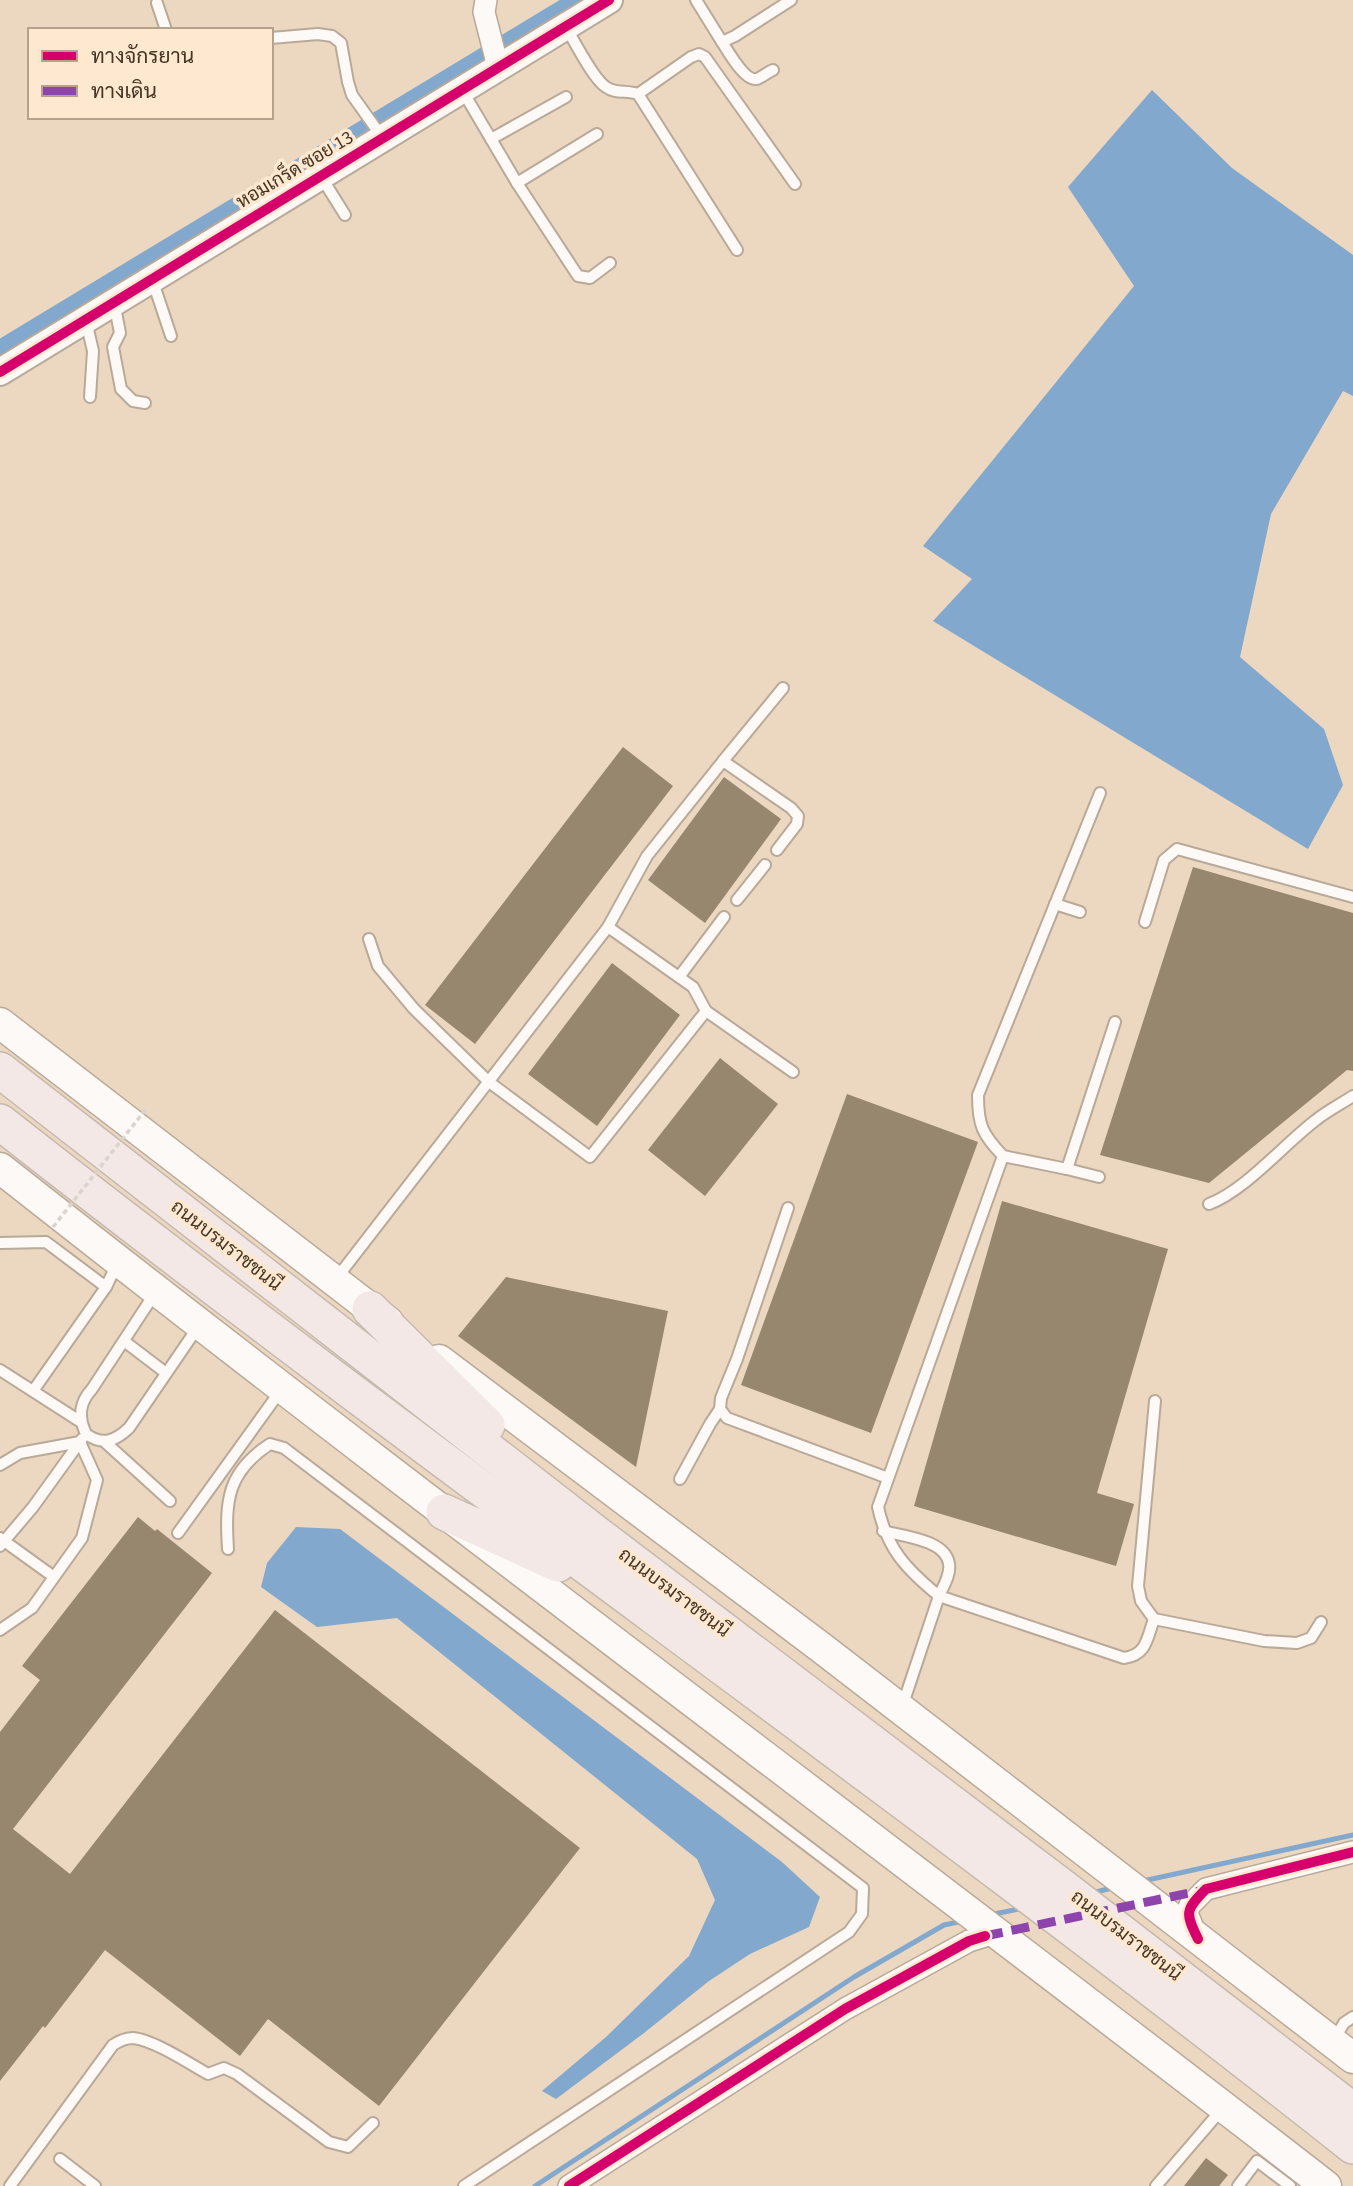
<svg xmlns="http://www.w3.org/2000/svg" width="1353" height="2186" viewBox="0 0 1353 2186" font-family="'Source Sans 3',Sarabun,sans-serif">
<style>
.water{fill:#82a8cd}
.lines{fill:none;stroke-linecap:round;stroke-linejoin:round}
.stream{stroke:#82a8cd;stroke-width:5}
.canal{stroke:#82a8cd;stroke-width:18}
.building{fill:#96876e}
.service-casing{stroke:#b9a998;stroke-width:14}
.minor-casing{stroke:#b9a998;stroke-width:24}
.tertiary-casing{stroke:#b9a998;stroke-width:30}
.secondary-casing{stroke:#b9a998;stroke-width:33}
.trunk-casing{stroke:#c4baae;stroke-width:38}
.service{stroke:#fcf9f6;stroke-width:10}
.minor{stroke:#fcf9f6;stroke-width:21}
.tertiary{stroke:#fcf9f6;stroke-width:26}
.secondary{stroke:#fcf9f6;stroke-width:30}
.trunk{stroke:#f3e8e6;stroke-width:35}
.path-bridge{stroke:#dad4cd;stroke-width:3.5;stroke-dasharray:5 3.5;stroke-linecap:butt}
.quiet{stroke:#8e44ad;stroke-width:9;stroke-dasharray:18 9;stroke-linecap:butt}
.cycleway-casing{stroke:#ffe8d0;stroke-width:15}
.cycleway{stroke:#d6006c;stroke-width:10}
.labels{text-anchor:middle;dominant-baseline:central;stroke-width:7;stroke-linejoin:round;paint-order:stroke}
.street-label{font-size:19px;fill:#453726;stroke:#ffe8d0}
</style>
<rect width="100%" height="100%" fill="#ecd7c0"/>
<g class="water">
<path d="M1152 90 1232 168 1353 255V396L1343 391 1271 514 1240 657 1324 729 1343 785 1308 849 933 621 972 579 923 546 1134 286 1068 187Z"/>
<path d="M296 1527 340 1529 782 1862 820 1897 809 1927 750 1954 709 1981 644 2033 556 2099 542 2091 606 2037 689 1956 715 1900 697 1859 397 1618 317 1627 261 1587 267 1563Z"/>
</g>
<g class="lines">
<g class="stream">
<path d="M1143 1881 1353 1835"/>
<path d="M1092 1893 1116 1887"/>
<path d="M989 1915 1024 1908"/>
<path d="M535 2186 854 1977 944 1925 963 1921"/>
</g>
<path class="canal" d="M0 349 577 0"/>
</g>
<g class="building">
<path d="M623 747 673 786 475 1044 425 1005Z"/>
<path d="M724 777 781 819 705 923 648 880Z"/>
<path d="M1193 867 1353 913V1071L1347 1070 1209 1183 1100 1155Z"/>
<path d="M612 963 680 1015 597 1126 528 1074Z"/>
<path d="M720 1058 778 1104 705 1196 648 1150Z"/>
<path d="M847 1094 978 1142 871 1433 741 1385Z"/>
<path d="M1002 1201 1168 1249 1097 1493 1134 1504 1116 1566 914 1506Z"/>
<path d="M506 1277 668 1311 636 1467 458 1336Z"/>
<path d="M138 1517 155 1531 157 1529 212 1573 13 1829 70 1874 275 1610 580 1848 379 2106 268 2019 240 2056 105 1950 45 2028 43 2026 0 2081V1732L40 1680 22 1666Z"/>
<path d="M1206 2158 1228 2175 1219 2186H1184Z"/>
</g>
<g class="lines">
<g class="service-casing">
<g id="service">
<path d="M696 0 722 42 735 36 791 0"/>
<path d="M157 3 166 30"/>
<path d="M566 27C574 41 594 80 606 87 615 94 627 90 638 94L737 250"/>
<path d="M271 38 318 34 332 36 341 43 348 82 352 95 382 137"/>
<path d="M722 42C728 51 745 82 757 79 762 77 768 72 773 70"/>
<path d="M462 90 517 183 578 276 590 278 610 263"/>
<path d="M638 94 691 57 699 54 705 57 795 184"/>
<path d="M491 139 566 97"/>
<path d="M320 175 345 215"/>
<path d="M517 183 597 134"/>
<path d="M152 279 171 336"/>
<path d="M114 302 120 333 113 347 121 389 133 401 145 403"/>
<path d="M86 321 93 351 90 397"/>
<path d="M777 850 797 824 798 816 791 808 723 761 783 688"/>
<path d="M737 900 765 865"/>
<path d="M1055 904 1080 912"/>
<path d="M1145 922 1164 860 1177 849 1353 897"/>
<path d="M369 939 378 966 414 1009 489 1082 590 1157 706 1011 693 987 608 927"/>
<path d="M679 977 724 917"/>
<path d="M706 1011 793 1072"/>
<path d="M1003 1156C982 1134 978 1125 978 1095L1100 793"/>
<path d="M1067 1169 1099 1177"/>
<path d="M1209 1204C1246 1190 1284 1144 1316 1120 1327 1111 1341 1104 1353 1096"/>
<path d="M788 1208 737 1359 721 1398 720 1409 727 1418 888 1478"/>
<path d="M0 1243 46 1242 106 1287"/>
<path d="M336 1279 608 927 647 856 723 761"/>
<path d="M155 1293 92 1389C79 1403 78 1417 86 1434 103 1446 115 1441 129 1428L198 1327"/>
<path d="M124 1341 166 1373"/>
<path d="M0 1370 81 1422"/>
<path d="M33 1391 106 1287 118 1262"/>
<path d="M106 1443 170 1501"/>
<path d="M0 1465 20 1453 80 1442 97 1480 82 1538 32 1608 0 1630"/>
<path d="M680 1479 710 1424 720 1409"/>
<path d="M883 1531C903 1536 946 1540 949 1564 951 1574 943 1587 939 1596L1124 1658C1147 1655 1147 1638 1154 1619L1264 1641 1297 1643 1311 1638 1321 1622"/>
<path d="M178 1533 281 1390"/>
<path d="M0 1538 54 1577"/>
<path d="M0 1546 33 1507 82 1439"/>
<path d="M228 1549C225 1501 227 1472 270 1444L284 1448 863 1888 862 1914 849 1932 464 2186"/>
<path d="M1154 1619 1141 1601 1138 1586 1155 1401"/>
<path d="M902 1707 939 1596C906 1569 887 1549 878 1507L1003 1156 1067 1169 1115 1022"/>
<path d="M1334 2040 1344 2023 1353 2017"/>
<path d="M60 2159 95 2186"/>
<path d="M10 2186 113 2045C119 2041 125 2038 133 2038 154 2040 190 2064 208 2074L224 2068 237 2074 329 2142 348 2147 373 2123"/>
<path d="M1156 2186 1222 2109"/>
<path d="M1238 2186 1257 2161 1290 2186"/>
</g>
</g>
<g class="minor-casing">
<g id="minor">
<path d="M486 0 484 12 498 67"/>
<path d="M1197 1938 1187 1913 1190 1905 1206 1889 1353 1852"/>
<path d="M569 2186 845 2009 969 1941 985 1936"/>
</g>
</g>
<g class="tertiary-casing">
<path id="tertiary" d="M0 372 609 0"/>
</g>
<g class="secondary-casing">
<g id="secondary">
<path d="M0 1023 388 1322"/>
<path d="M0 1168C438 1513 886 1845 1326 2186"/>
<path d="M439 1360 823 1649 1353 2058"/>
</g>
</g>
<g class="trunk-casing">
<g id="trunk">
<path d="M0 1070 598 1535 1061 1886 1353 2111"/>
<path d="M0 1122C445 1472 910 1795 1353 2146"/>
<path d="M370 1309 487 1425"/>
<path d="M444 1512 558 1564"/>
</g>
</g>
<use href="#service" class="service"/>
<use href="#minor" class="minor"/>
<use href="#tertiary" class="tertiary"/>
<use href="#secondary" class="secondary"/>
<use href="#trunk" class="trunk"/>
<path class="path-bridge" d="M53 1227 146 1109"/>
<path class="quiet" d="M985 1936 1204 1890"/>
<g class="cycleway-casing">
<g id="cycleway">
<path d="M0 372 609 0"/>
<path d="M1198 1939C1185 1913 1185 1910 1206 1889L1353 1852"/>
<path d="M569 2186 845 2009 969 1941 985 1936"/>
</g>
</g>
<use href="#cycleway" class="cycleway"/>
</g>
<g class="labels">
<g class="street-label">
<text transform="translate(295 170) rotate(-31)">หอมเกร็ด ซอย 13</text>
<text transform="translate(226 1246) rotate(38)">ถนนบรมราชชนนี</text>
<text transform="translate(674 1593) rotate(37)">ถนนบรมราชชนนี</text>
<text transform="translate(1126 1936) rotate(38)">ถนนบรมราชชนนี</text>
</g>
</g>
<rect x="28" y="28" width="245" height="91" fill="#ffe8d0" stroke="#b5a18c" stroke-width="2"/>
<rect x="42" y="51" width="35" height="10" fill="#d6006c" stroke="#b5a18c" stroke-width="2"/>
<text x="91" y="63" font-size="21" fill="#453726">ทางจักรยาน</text>
<rect x="42" y="86" width="35" height="10" fill="#8e44ad" stroke="#b5a18c" stroke-width="2"/>
<text x="91" y="98" font-size="21" fill="#453726">ทางเดิน</text>
</svg>
